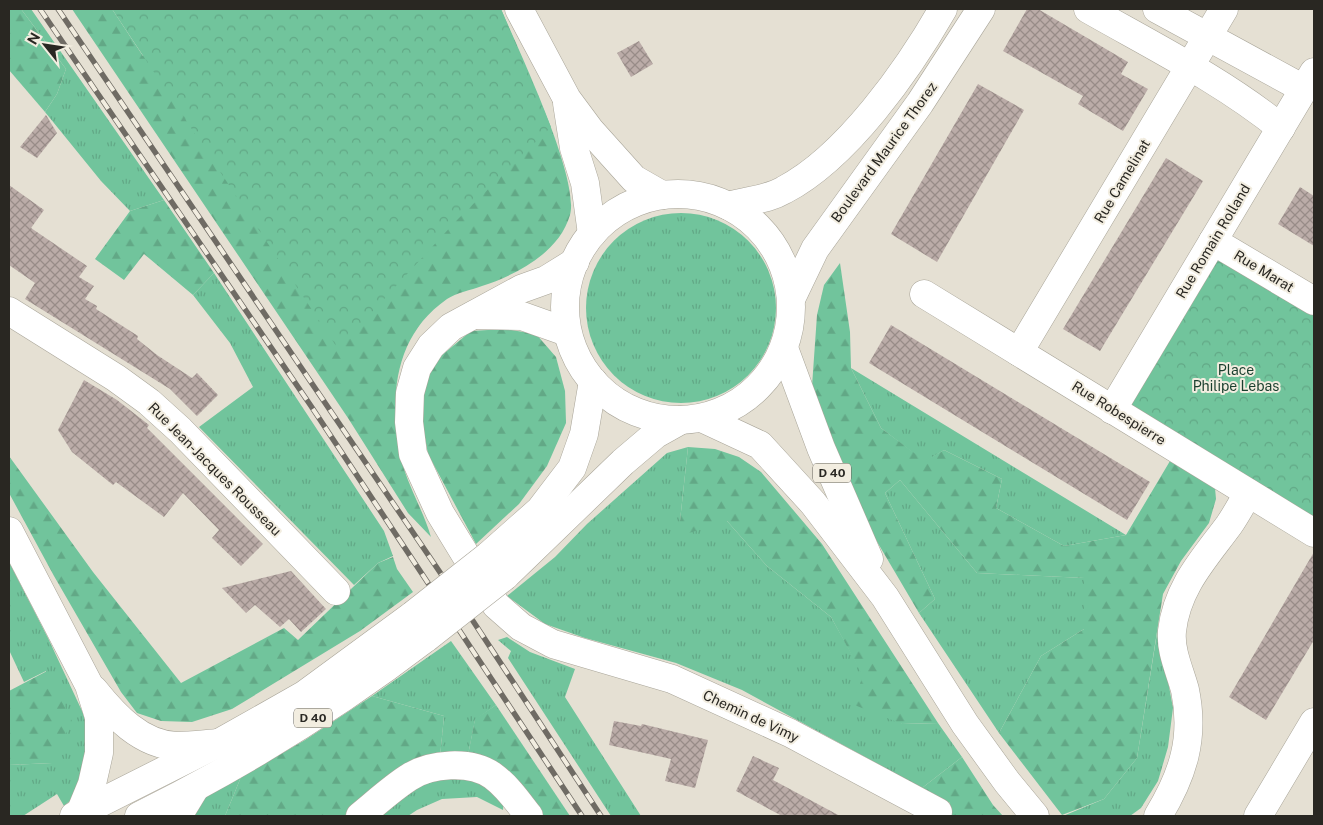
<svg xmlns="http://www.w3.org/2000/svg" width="1323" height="825" viewBox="0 0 1323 825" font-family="'Public Sans',sans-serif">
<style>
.grass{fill:url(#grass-tufts)}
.forest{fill:url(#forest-firs)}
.park{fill:url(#park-crowns)}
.building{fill:url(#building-cross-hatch)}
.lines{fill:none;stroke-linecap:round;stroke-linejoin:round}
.minor-casing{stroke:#a9a599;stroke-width:29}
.major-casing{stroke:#a9a599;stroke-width:29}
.minor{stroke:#fff;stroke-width:28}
.major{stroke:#fff;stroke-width:28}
.rail-casing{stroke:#6f6b64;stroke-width:5.5}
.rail{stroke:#f2ede0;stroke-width:4;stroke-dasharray:11;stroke-linecap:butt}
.major-bridge-casing{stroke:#a9a599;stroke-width:29;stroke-linecap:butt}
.major-bridge{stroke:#fff;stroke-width:28}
.labels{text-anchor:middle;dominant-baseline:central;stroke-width:4;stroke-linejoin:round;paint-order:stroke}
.shield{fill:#f2ede0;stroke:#65625b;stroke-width:1}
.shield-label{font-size:12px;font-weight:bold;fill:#292722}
.street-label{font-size:14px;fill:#292722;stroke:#f2ede0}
.park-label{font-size:14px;fill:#193f2e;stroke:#f2ede0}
</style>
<defs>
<pattern id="grass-tufts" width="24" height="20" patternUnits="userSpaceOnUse" patternTransform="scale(1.25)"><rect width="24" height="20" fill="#71c49c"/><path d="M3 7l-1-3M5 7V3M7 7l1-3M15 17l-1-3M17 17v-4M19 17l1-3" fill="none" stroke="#62a886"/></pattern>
<pattern id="forest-firs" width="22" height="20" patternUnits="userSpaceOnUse" patternTransform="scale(1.25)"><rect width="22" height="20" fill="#71c49c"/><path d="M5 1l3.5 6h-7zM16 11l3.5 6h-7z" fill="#62a886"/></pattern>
<pattern id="park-crowns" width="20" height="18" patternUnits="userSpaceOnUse" patternTransform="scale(1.25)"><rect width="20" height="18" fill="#71c49c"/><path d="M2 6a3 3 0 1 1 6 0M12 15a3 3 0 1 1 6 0" fill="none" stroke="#62a886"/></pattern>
<pattern id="building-cross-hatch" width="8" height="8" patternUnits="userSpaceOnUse" patternTransform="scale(1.25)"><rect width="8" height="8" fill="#bbaca8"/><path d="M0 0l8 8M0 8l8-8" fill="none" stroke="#988c88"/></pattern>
</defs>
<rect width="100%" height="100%" fill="#e5e0d3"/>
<g class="grass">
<path d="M21 9H31L164 200 130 211 101 181 45 112 57 94 66 69Z"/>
<circle cx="681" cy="308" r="95"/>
<path d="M214 273 384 531 393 556 378 563 354 585 199 427 253 387 230 343 193 295Z"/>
<path d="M851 368 1126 535 1064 546 996 508 1002 479 944 450 925 462 881 428Z"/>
<path d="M688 447 680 521H727L767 566 831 617 864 676 902 724 938 723 962 757 922 788 742 690 676 663 585 638 545 624 507 596 555 557 587 524 667 453Z"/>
<path d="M900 480 977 573 1085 578 1084 629 1041 656 999 733 919 613 935 599 885 493Z"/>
<path d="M9 562 48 638 83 713 92 747 80 792 64 806 57 794 23 816H9V765L52 763 46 671 24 682 9 650Z"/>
<path d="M1158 627 1173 708 1168 747 1158 781 1141 808 1130 816H1063L1104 799 1137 758Z"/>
<path d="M507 637 530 652 575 669 565 697 641 816H611L508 658 511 651 498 640Z"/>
<path d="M451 641 496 705 475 720 468 755 440 757 444 716 372 696Z"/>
<path d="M439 776H465L504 795 503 810 477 797 442 799 417 810 408 816H373L387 804Z"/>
<path d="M241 777 225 816H186L203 798Z"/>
</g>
<g class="forest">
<path d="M9 9H21L66 69 57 94 45 112 9 70Z"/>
<path d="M72 9H112L143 56 501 9C518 49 580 178 570 215 559 253 516 275 482 286 471 290 456 293 447 299 401 331 391 381 397 433 399 442 399 451 401 459 408 486 423 510 431 537L408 513 348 418Z"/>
<path d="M164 200 214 273 193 295 144 254 124 280 95 259 130 211Z"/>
<path d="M840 263 850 332 851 368 881 428 925 461 944 450 1002 479 996 508 1064 546 1126 535 1170 461 1215 488 1216 499 1209 523 1181 561 1163 594 1137 758 1104 799 1062 815 999 733 1041 656 1084 629V578L977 573 900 480 885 493 935 599 919 613 866 523 833 452 812 386 817 315 824 285Z"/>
<path d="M505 329 536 334 556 357 565 391 566 423 547 466 519 504 476 544 428 454 422 422 425 381 442 355 471 331Z"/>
<path d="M688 447 715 449 739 457 761 472 822 544 938 723 902 724 852 704 863 676 831 617 767 566 727 521 686 534 680 521Z"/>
<path d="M9 456 93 572 181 683 284 628 298 640 378 563 393 557 397 569 413 592 360 631 232 709 192 722 161 721 137 713 121 692 54 576 9 493Z"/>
<path d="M47 671 72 721 52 763 9 765V691Z"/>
<path d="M372 696 444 716 440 757 386 782 344 816H225L241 777 305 740Z"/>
<path d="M496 705 570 816H538L468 755 475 719Z"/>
<path d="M962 757 993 805 1003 816H943L950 803 922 788Z"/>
</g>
<g class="park">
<path d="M112 9H501L551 127 456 221 338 349Z"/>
<path d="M1219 257 1314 314V517L1129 405Z"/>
</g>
<g class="building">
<path d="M1027 9H1038L1128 62 1121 74 1148 89 1123 131 1078 104 1083 96 1003 51Z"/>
<path d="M639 41 653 64 631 77 617 53Z"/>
<path d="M978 84 1024 110 937 262 891 234Z"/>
<path d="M46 115 57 133 37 158 20 147Z"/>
<path d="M1166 158 1203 181 1100 351 1063 329Z"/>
<path d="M9 185 44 210 31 228 87 266 79 277 94 286 85 299 97 306 96 309 138 336 137 339 157 355 192 378 197 373 218 395 197 416 170 389 25 299 35 283 9 265Z"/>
<path d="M1300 187 1314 196V246L1278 224Z"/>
<path d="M891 325 1150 482 1127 520 869 363Z"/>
<path d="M84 380 117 400 149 425 147 428 263 544 241 566 212 538 219 530 183 493 164 517 116 482 113 485 72 452 58 430Z"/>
<path d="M1314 552V640L1266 720 1229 697Z"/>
<path d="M291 571 326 609 301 632 289 619 280 627 255 605 246 613 222 588Z"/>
<path d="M614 721 641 726 642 724 708 740 695 788 665 781 671 759 609 745Z"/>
<path d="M753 756 779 768 773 780 840 816H782L736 791Z"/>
</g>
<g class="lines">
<g class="minor-casing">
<g id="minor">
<path d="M519 9 567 99 590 130 634 179 662 195"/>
<path d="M1088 9C1153 46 1223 81 1281 128"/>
<path d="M1157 9 1304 89"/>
<path d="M567 103 574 148 585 183 592 234"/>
<path d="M729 206C748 200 767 200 784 190 847 157 908 70 943 9"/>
<path d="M1213 241 1314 301"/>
<path d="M575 262 546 280 521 289 451 327 431 346 417 368 410 393 409 422 413 454 440 513 496 605 521 627 553 644 672 679 790 733 938 812"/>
<path d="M924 294 1314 533"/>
<path d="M792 297 815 249 920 103 981 9"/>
<path d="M9 311 116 378 149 402 180 430 336 591"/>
<path d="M474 315 522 316 567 332"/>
<path d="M1019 352 1224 9"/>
<path d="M1112 410 1314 72"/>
<path d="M9 531 89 685 99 717V753L92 784 80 813"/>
<path d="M94 690C114 715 141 745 177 746 191 746 205 744 219 743"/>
<path d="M178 816 195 788"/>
<path d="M360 816C376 803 391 789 408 778 430 763 471 760 493 776 508 787 518 802 529 816"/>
<path d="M1158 816C1183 775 1195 738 1185 690 1180 671 1170 651 1172 631 1177 587 1204 559 1229 525 1236 515 1242 504 1248 493"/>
<path d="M1258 816 1314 722"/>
</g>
</g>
<g class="major-casing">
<g id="major">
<circle cx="678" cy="307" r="113"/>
<path d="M784 348 821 448 869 559"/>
<path d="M702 418 760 445 813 503 885 597 965 724 1007 782 1035 816"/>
<path d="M488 556 540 510 572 468 584 434 593 381"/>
<path d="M505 576 623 462 656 434 681 420"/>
<path d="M74 816 219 743 304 695 413 615"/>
<path d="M139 816C240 766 336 707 426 638"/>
</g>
</g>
<use href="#minor" class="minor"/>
<use href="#major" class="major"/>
<g class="rail-casing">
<g id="rail">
<path d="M40 9 311 406 582 816"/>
<path d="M58 9 473 621 601 816"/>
</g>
</g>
<use href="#rail" class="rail"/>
<g class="major-bridge-casing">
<g id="major-bridge">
<path d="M413 615 488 556"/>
<path d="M426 638 505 576"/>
</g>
</g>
<use href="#major-bridge" class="major-bridge"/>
</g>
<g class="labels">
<g class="shield">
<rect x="813" y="463.5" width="38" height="19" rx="4"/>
<rect x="294" y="708.5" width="38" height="19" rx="4"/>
</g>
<g class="shield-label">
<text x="832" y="473">D 40</text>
<text x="313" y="718">D 40</text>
</g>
<g class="street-label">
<text transform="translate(884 152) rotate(-54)">Boulevard Maurice Thorez</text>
<text transform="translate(1122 181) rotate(-59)">Rue Camelinat</text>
<text transform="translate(1213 241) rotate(-59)">Rue Romain Rolland</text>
<text transform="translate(1264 271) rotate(31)">Rue Marat</text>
<text transform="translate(1119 413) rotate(32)">Rue Robespierre</text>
<text transform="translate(215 469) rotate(45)">Rue Jean-Jacques Rousseau</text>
<text transform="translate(751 716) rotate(25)">Chemin de Vimy</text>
</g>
<g class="park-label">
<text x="1236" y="370">Place<tspan x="1236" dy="16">Philipe Lebas</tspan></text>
</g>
</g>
<rect width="1323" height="825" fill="none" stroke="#292722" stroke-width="20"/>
<g transform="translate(45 45) rotate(300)" stroke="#f2ede0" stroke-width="4" paint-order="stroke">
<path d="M0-4L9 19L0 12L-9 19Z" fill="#292722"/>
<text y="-8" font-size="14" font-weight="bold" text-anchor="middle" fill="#292722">N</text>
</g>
</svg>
